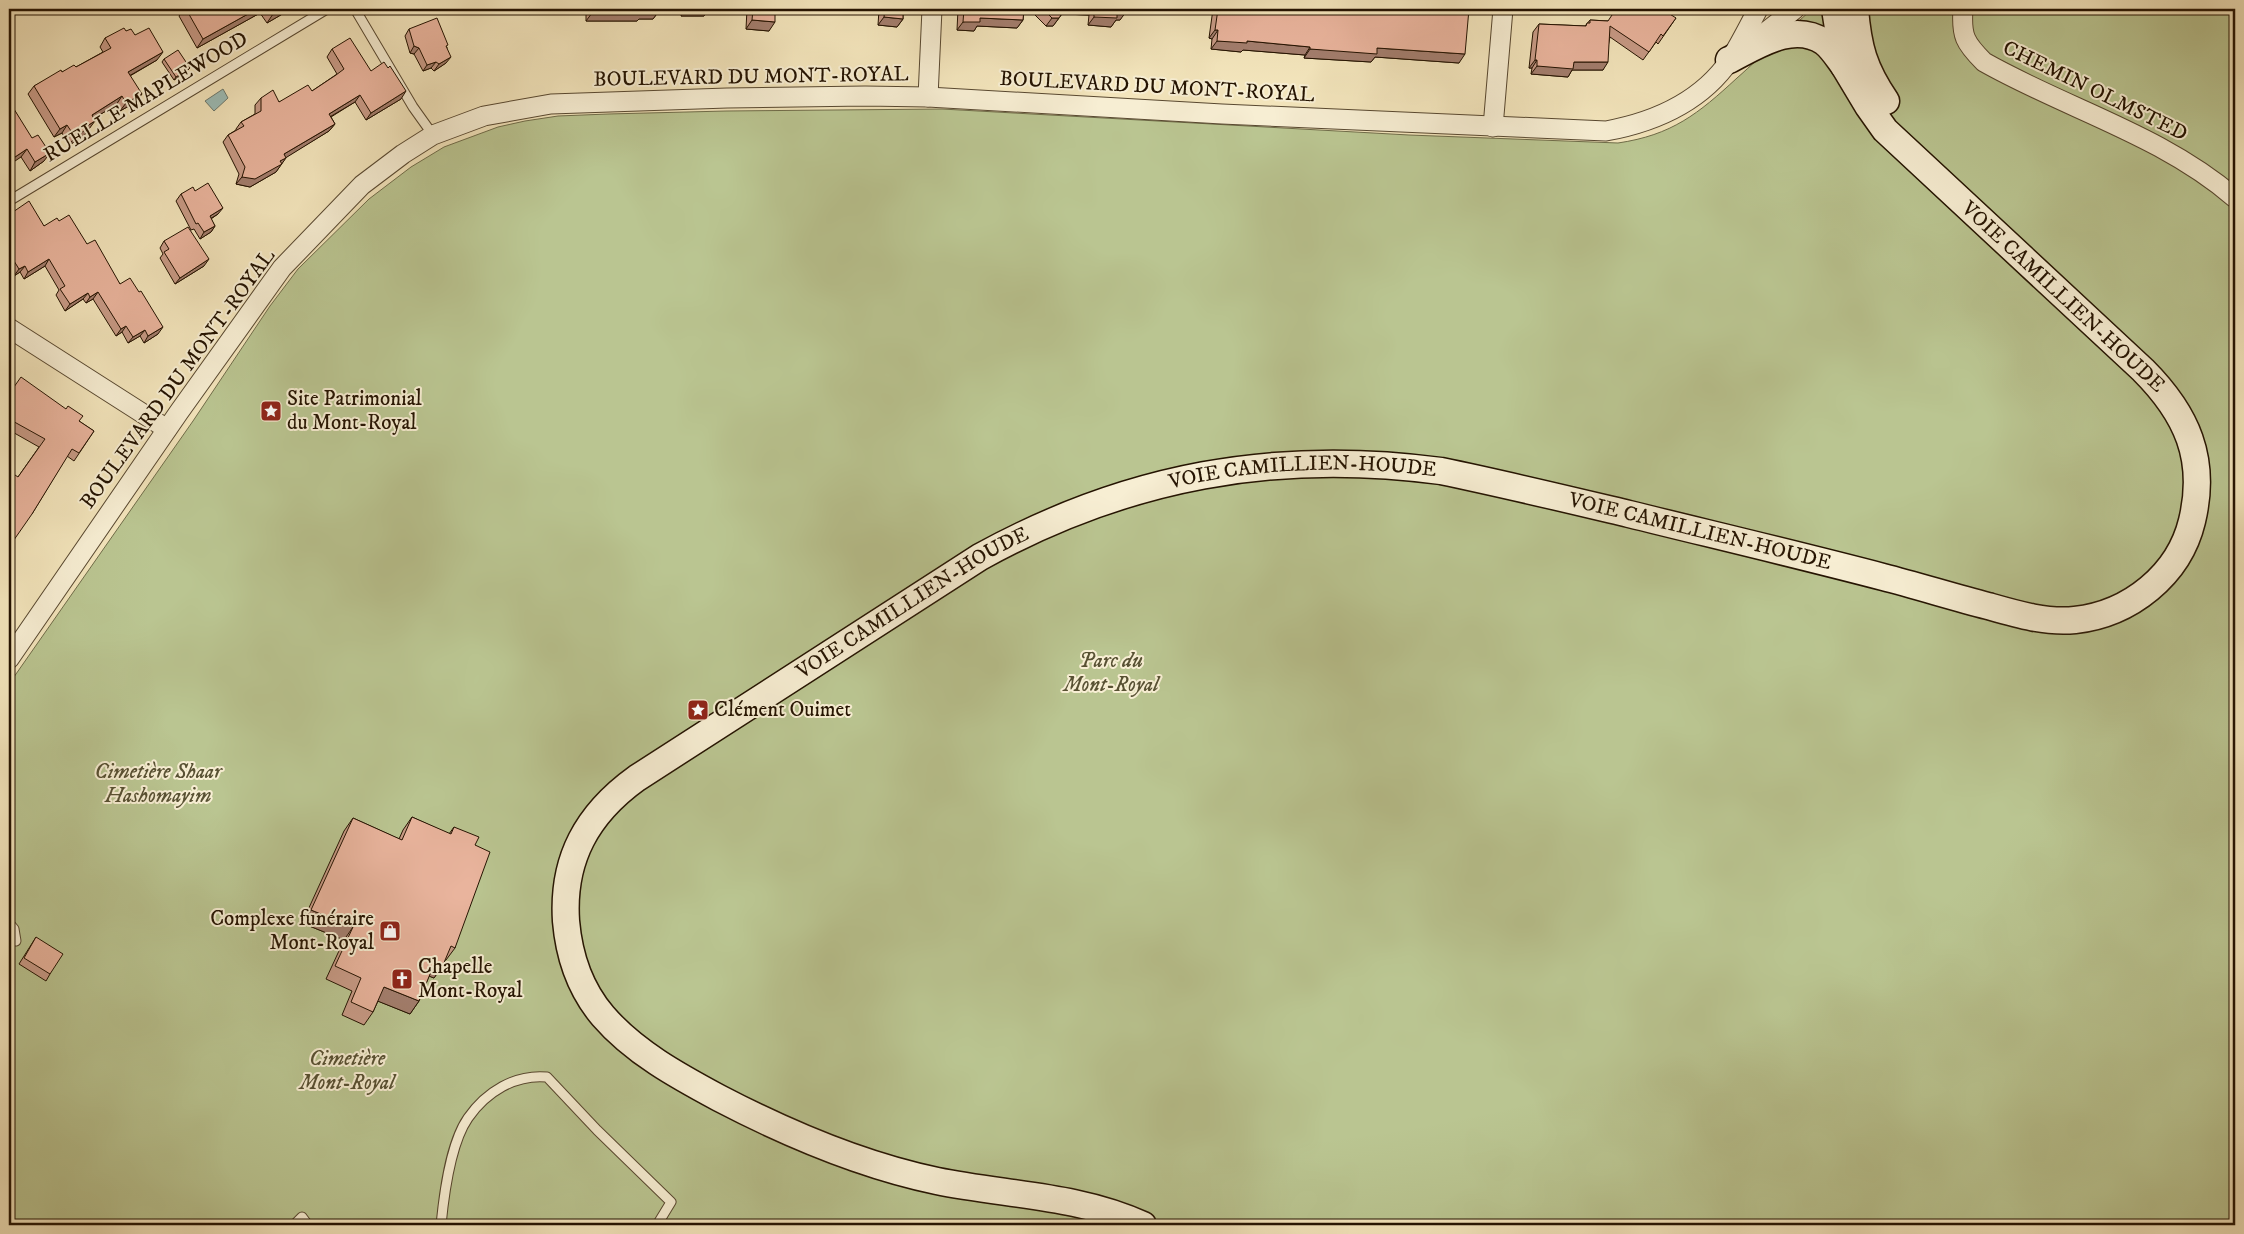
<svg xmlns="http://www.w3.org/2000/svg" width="2244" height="1234" viewBox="0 0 2244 1234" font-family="'IM FELL DW Pica',serif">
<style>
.green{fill:#bac591;stroke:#6f6c49}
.water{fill:#9dbdb7;stroke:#6d796e}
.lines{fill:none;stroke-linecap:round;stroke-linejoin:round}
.lane-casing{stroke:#584830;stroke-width:11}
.street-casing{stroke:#584830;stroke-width:21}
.secondary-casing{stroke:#241301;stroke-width:29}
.lane{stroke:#f7eed3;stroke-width:9}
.street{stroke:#f7eed3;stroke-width:19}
.secondary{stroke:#f7eed3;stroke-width:26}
.wall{fill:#c89b87;stroke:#241301}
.shaded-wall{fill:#a37e6e;stroke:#241301}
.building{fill:#e9b49d;stroke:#241301}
.labels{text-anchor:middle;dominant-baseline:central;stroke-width:4;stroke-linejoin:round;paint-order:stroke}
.street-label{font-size:21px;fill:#241301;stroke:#f7eed3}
.poi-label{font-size:21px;fill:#241301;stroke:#f7eed3;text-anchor:start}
.park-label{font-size:21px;font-style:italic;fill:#585133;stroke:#f7eed3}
</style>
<rect width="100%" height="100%" fill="#f3e5bc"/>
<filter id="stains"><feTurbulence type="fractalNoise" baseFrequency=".004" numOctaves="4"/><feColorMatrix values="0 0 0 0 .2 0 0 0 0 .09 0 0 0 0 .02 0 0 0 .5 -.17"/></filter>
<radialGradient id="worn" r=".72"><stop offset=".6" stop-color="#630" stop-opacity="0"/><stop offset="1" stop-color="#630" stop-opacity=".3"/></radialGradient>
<g class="green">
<path d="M1812 9H1824L1828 29 1799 21Z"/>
<path d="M1851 9H2235V1225H9V684L193 421 270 306 298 269 369 199 411 167 444 147 498 127 525 121 558 116 608 114 726 111 942 109 1409 135 1618 143C1672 135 1698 114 1737 78 1750 67 1766 49 1783 44 1792 42 1805 45 1814 45Z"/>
</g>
<path class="water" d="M223 89 228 98 214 111 205 101Z"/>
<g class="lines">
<g class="lane-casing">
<g id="lane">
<path d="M355 9 413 107 433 135"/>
<path d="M9 201 327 9"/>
<path d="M9 923 14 929 16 941"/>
<path d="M294 1225 302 1217 308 1225"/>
<path d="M441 1225C444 1194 450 1144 468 1118 486 1092 515 1074 547 1077L597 1130 671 1202 657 1225"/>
</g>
</g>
<g class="street-casing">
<g id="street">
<path d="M1963 9C1961 36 1965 43 1984 62 2067 109 2162 135 2235 198"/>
<path d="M1758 38 1795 9"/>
<path d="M928 97 932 9"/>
<path d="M1493 127 1503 9"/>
<path d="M9 328 167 429"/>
<path d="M9 659 179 412 282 268 362 185 403 154 433 135 484 116 551 104 727 98 865 96 928 97 1222 114 1606 131C1655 122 1701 102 1730 60 1740 44 1749 26 1758 9"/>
</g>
</g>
<g class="secondary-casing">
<g id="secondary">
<path d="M1855 9C1858 47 1864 69 1886 101"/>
<path d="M1729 60C1757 46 1793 21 1824 42 1832 48 1838 58 1844 66"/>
<path id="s1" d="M1143 1225C1078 1195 1005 1195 937 1181 860 1165 788 1134 719 1098 678 1076 634 1052 603 1016 580 989 569 956 566 921 562 859 587 814 637 778L980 557C1127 476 1275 449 1441 471 1504 484 1566 499 1629 514 1714 535 1799 555 1883 577 1918 586 1953 597 1988 606 2016 614 2046 623 2075 620 2130 614 2179 575 2192 521 2207 459 2187 414 2143 370L1885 130 1868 106 1844 66 1835 9"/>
</g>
</g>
<use href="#lane" class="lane"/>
<use href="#street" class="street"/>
<use href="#secondary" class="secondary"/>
</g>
<g class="wall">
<path d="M184 9H291L267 23 260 13 197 48 179 16Z"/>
<path d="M581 9H659V11L653 19H639L637 21H586V10H581Z"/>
<path d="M677 9H709L704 16H681L682 11Z"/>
<path d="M747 9H775L769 31 746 29Z"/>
<path d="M852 9H903V19L897 27 878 25 879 10Z"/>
<path d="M958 9H1024L1023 20 1017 28 977 26 974 31 957 30Z"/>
<path d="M1029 9H1126L1120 20H1116L1111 27 1088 25 1089 15 1062 14 1053 26H1046Z"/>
<path d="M1213 9H1469L1459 63 1375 57 1371 62 1304 58 1305 55 1243 50 1241 52 1211 49 1212 39 1209 38Z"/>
<path d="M1676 18 1658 44 1656 42 1643 60 1610 37 1603 70H1572L1568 77 1531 74 1532 68H1529L1533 32 1539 24 1585 26 1590 20 1608 21Z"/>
<path d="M409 29 447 47 446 63 434 71 431 68 423 71 414 54 410 53 405 36Z"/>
<path d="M126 31 135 35 157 60 130 76 136 102 120 111 116 105 94 118 89 129 87 130 83 137 69 145 62 133 54 137 28 94 34 86 62 72 76 67 103 52 100 47 105 38Z"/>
<path d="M332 49 371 71 401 99 366 120 355 102 331 117 335 124 329 131 286 157 276 172 250 187 236 184 239 174 223 142 228 135 236 130V129L241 122 255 114V105L261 98 279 102 312 91 337 74 327 57Z"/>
<path d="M164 59 190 68 187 71 174 80 162 62Z"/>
<path d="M9 101 44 161 30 171 21 157Z"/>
<path d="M195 191 218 214 211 219 215 226 211 232 200 239 194 229 191 230 176 201 181 194Z"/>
<path d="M9 205 13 212 44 226 59 221 87 244 120 284 158 334 144 343 140 336 128 343 122 332 116 336 93 299 86 303 83 299 65 311 56 295 59 290 45 266 24 279 20 272 14 276 9 267Z"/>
<path d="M164 241 204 266 175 284 160 258 163 254 160 248Z"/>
<path d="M9 394 79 421 94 431 74 461 67 456 32 514 18 477 39 447 9 430Z"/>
<path d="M412 817 449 834 454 827 475 845 455 948 446 960H445L443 965 434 978 429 976 419 1001 410 1014 378 1001 373 1012 364 1025 342 1015 352 991 326 979 344 940 302 923 344 831 353 818 399 839 403 830Z"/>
<path d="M36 937 50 974 46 981 19 964Z"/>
</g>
<g class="shaded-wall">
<path d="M257 9H263L260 13 197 48 203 39Z"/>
<path d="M281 9H291L267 23 273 14Z"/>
<path d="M686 9H709L704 16H681Z"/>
<path d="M782 9H826L824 12Z"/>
<path d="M852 9H880L879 10Z"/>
<path d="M1065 9H1093L1089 15 1062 14Z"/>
<path d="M643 10 659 11 653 19H639L637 21H586L592 13Z"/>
<path d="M1117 11 1126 12 1120 20H1116L1111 27 1088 25 1094 17Z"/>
<path d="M884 17 903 19 897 27 878 25Z"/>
<path d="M980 18 1023 20 1017 28 977 26 974 31 957 30 963 22Z"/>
<path d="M1052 18H1059L1053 26H1046Z"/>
<path d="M752 20 775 22 769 31 746 29Z"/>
<path d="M1215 30H1218L1212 39 1209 38Z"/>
<path d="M1217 41H1247L1310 47 1305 55 1243 50 1241 52 1211 49Z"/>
<path d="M414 46 419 48 414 54 410 53Z"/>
<path d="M1377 48 1465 54 1459 63 1375 57 1371 62 1304 58 1310 49Z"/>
<path d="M163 52 157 60 122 80 128 72Z"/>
<path d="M451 57 446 63 434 71 439 64Z"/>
<path d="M1535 60H1537L1532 68H1529Z"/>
<path d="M436 62 431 68 423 71 427 65Z"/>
<path d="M1574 62H1608L1603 70H1572L1568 77 1531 74 1537 66Z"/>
<path d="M190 68 187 71 174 80 176 77Z"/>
<path d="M406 91 401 99 366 120 371 113Z"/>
<path d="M142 94 136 102 120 111 126 103Z"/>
<path d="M360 95 355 102 323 121 329 114Z"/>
<path d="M122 96 116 105 86 123 92 115Z"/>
<path d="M95 121 83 137 69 145 75 137 87 126Z"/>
<path d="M335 124 329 131 279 162 284 154Z"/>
<path d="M67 125 62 133 54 137 60 129Z"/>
<path d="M27 149 21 157 9 165V161Z"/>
<path d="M50 153 44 161 30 171 35 162Z"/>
<path d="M286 158 276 172 250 187 236 184 242 177Z"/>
<path d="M223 208 218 214 205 222 210 216Z"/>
<path d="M215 226 211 232 200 239 204 232Z"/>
<path d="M49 259 45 266 24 279 28 272Z"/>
<path d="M209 259 204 266 175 284 180 278Z"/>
<path d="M25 266 20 272 14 276 19 269Z"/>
<path d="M98 292 93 299 86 303 90 297Z"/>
<path d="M88 293 83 299 65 311 70 304Z"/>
<path d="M126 326 122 332 116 336 121 329Z"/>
<path d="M163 327 158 334 144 343 148 336Z"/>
<path d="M145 330 140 336 128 343 133 337Z"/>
<path d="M311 910 353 927 344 940 302 923Z"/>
<path d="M435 962 443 965 434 978 426 975Z"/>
<path d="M384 987 419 1001 410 1014 375 1000Z"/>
</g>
<g class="building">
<path d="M186 9H257L203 39Z"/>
<path d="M270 9H281L273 14Z"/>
<path d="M592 9H659V11L643 10V13H592Z"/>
<path d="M753 9H775V22L752 20Z"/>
<path d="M885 9H903V19L884 17Z"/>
<path d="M964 9H1024L1023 20 980 18V22H963Z"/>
<path d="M1043 9H1065L1059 18H1052Z"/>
<path d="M1094 9H1126V12L1117 11V18L1094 17Z"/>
<path d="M1218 9H1469L1465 54 1377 48V54L1310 49V47L1247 41V43L1217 41 1218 30H1215Z"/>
<path d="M1616 9H1662L1676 18 1663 36 1661 34 1649 52 1610 26 1608 62H1574L1573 69 1537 66V60H1535L1539 24 1586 26 1587 23H1590V20L1608 21Z"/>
<path d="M437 18 448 45 446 46 451 57 439 64 436 62 427 65 419 48 414 46 409 29Z"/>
<path d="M124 28 126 31 131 29 135 35 149 28 163 52 128 72 142 94 126 103 122 96 92 115 95 121 87 126 88 128 75 137 67 125 60 129 34 86 61 70 62 72 74 65 76 67 111 48 105 38Z"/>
<path d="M350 38 371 71 384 62 388 68 390 66 406 91 371 113 360 95 329 114 335 124 284 154 286 158 280 161 282 164 255 179 242 177 245 167 228 135 244 126 241 122 261 111V98L273 90 279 102 308 85 312 91 336 75 344 69 332 49Z"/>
<path d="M178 50 190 68 176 77 164 59Z"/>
<path d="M9 101 32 138 38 135 50 153 35 162 27 149 9 161Z"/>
<path d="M208 183 223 208 210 216 215 226 204 232 198 223 196 224 181 194 193 187 195 191Z"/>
<path d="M29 201 44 226 57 218 59 221 69 215 87 244 95 240 120 284 130 278 139 292 141 291 163 327 148 336 145 330 133 337 126 326 121 329 98 292 90 297 88 293 70 304 60 289 65 286 49 259 28 272 25 266 19 269 9 253V205L13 212Z"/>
<path d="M188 227 209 259 180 278 164 252 169 249 164 241Z"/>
<path d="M21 377 66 409 68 406 83 416 79 421 94 431 79 453 72 449 32 514 9 547V471L18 477 45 439 9 419V394Z"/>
<path d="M412 817 451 834 454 827 479 837 475 845 490 852 455 948 451 946 443 965 435 962 419 1001 384 987 373 1012 351 1002 361 978 335 966 353 927 311 910 353 818 402 840Z"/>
<path d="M36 937 63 954 50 974 24 958Z"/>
</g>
<defs>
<g id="sight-square" transform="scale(1.125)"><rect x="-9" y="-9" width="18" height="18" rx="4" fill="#8f2418" stroke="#f7eed3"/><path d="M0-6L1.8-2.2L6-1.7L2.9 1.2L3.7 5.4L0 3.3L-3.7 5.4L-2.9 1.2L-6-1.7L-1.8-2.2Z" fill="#fff"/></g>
<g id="shop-square" transform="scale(1.125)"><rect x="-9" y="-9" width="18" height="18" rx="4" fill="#8f2418" stroke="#f7eed3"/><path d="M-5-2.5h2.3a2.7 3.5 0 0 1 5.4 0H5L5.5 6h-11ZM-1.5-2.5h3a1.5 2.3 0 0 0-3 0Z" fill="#fff"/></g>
<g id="church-square" transform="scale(1.125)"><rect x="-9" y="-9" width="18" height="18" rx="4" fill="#8f2418" stroke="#f7eed3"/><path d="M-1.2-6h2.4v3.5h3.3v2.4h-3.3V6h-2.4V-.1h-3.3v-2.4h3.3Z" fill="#fff"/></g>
</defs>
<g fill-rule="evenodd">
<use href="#sight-square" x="271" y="411"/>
<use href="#sight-square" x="698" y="710"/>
<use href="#shop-square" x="390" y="931"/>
<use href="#church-square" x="402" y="979"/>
</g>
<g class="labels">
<g class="street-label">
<text transform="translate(751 77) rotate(-1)">BOULEVARD DU MONT-ROYAL</text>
<text transform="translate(1157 87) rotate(3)">BOULEVARD DU MONT-ROYAL</text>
<text transform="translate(2095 91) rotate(26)">CHEMIN OLMSTED</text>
<text transform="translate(146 97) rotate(-31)">RUELLE MAPLEWOOD</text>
<text transform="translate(2063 297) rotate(43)">VOIE CAMILLIEN-HOUDE</text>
<text transform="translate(178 379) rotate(-54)">BOULEVARD DU MONT-ROYAL</text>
<text stroke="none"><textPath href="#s1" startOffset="1606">VOIE CAMILLIEN-HOUDE</textPath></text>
<text stroke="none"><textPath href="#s1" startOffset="2011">VOIE CAMILLIEN-HOUDE</textPath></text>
<text stroke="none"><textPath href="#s1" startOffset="1186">VOIE CAMILLIEN-HOUDE</textPath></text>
</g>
<g class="poi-label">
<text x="287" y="399">Site Patrimonial<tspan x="287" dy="24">du Mont-Royal</tspan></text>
<text x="714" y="710">Clément Ouimet</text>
<text x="374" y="919" text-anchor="end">Complexe funéraire<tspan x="374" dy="24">Mont-Royal</tspan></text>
<text x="418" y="967">Chapelle<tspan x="418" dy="24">Mont-Royal</tspan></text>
</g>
<g class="park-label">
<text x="1111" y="661">Parc du<tspan x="1111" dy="24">Mont-Royal</tspan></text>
<text x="158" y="772">Cimetière Shaar<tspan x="158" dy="24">Hashomayim</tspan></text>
<text x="347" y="1059">Cimetière<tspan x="347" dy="24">Mont-Royal</tspan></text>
</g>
</g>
<rect width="2244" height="1234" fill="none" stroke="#f3e5bc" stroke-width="30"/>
<rect x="10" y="10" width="2224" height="1214" fill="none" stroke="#241301" stroke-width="2.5"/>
<rect x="15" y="15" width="2214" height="1204" fill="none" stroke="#241301"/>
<rect width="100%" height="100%" filter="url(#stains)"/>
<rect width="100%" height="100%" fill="url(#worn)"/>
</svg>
